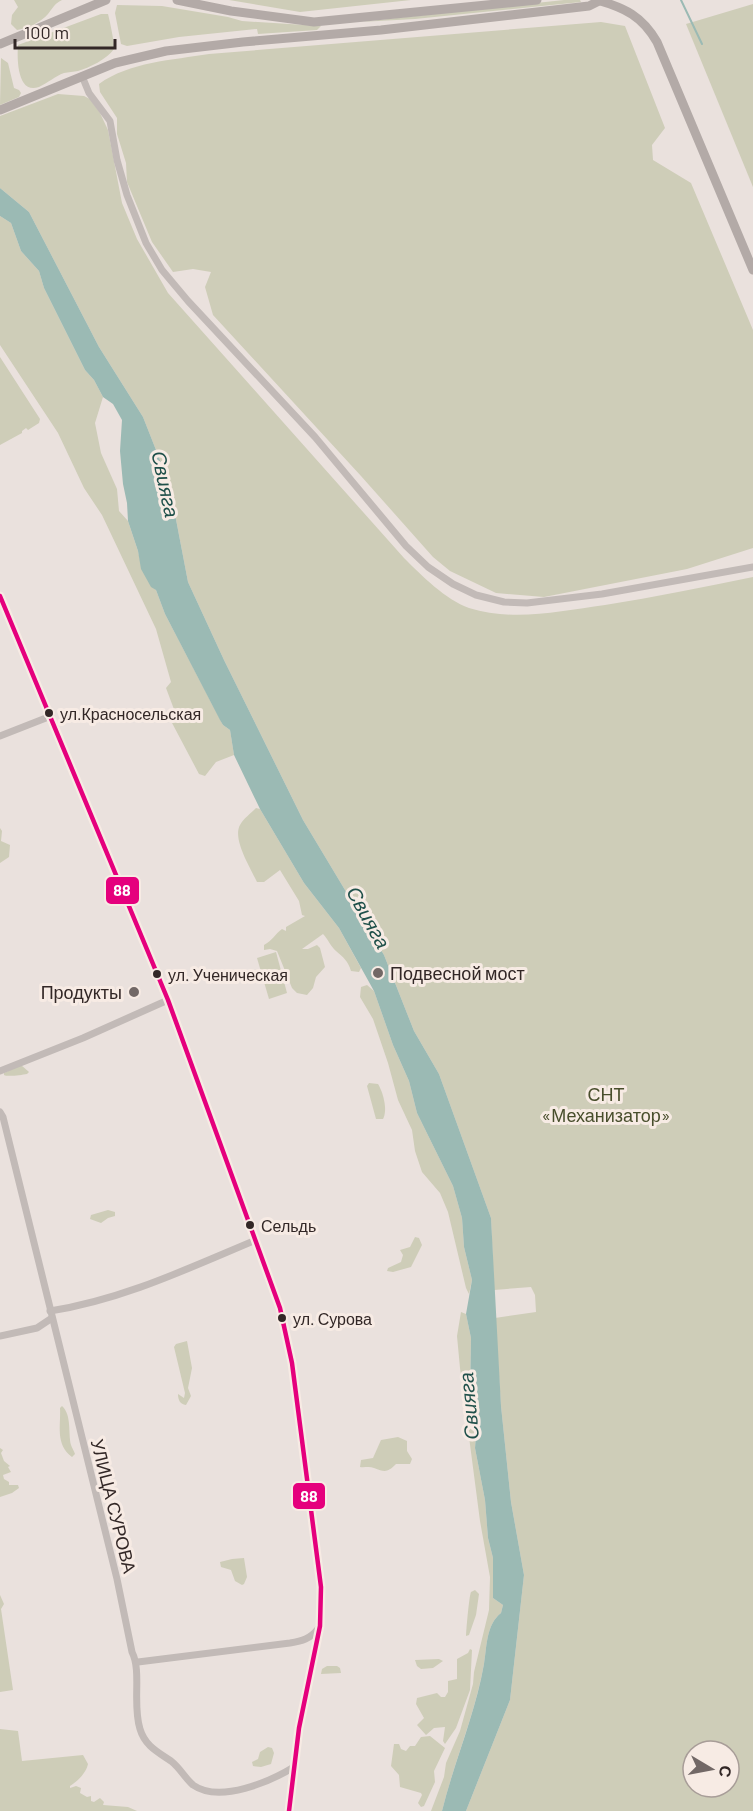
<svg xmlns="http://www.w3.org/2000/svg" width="753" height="1811" viewBox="0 0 753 1811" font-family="Barlow,sans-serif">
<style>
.green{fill:#cecdb8;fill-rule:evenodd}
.water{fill:#9bbab4}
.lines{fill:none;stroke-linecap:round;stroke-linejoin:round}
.stream{stroke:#9bbab4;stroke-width:2}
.minor{stroke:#c2bab7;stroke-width:7}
.secondary{stroke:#b3aaa7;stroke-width:9}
.bus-1-casing{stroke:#f7ebe4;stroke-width:9}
.bus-1{stroke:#e5007d;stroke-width:4.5}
.bus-dot{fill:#322726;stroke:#f7ebe4;stroke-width:2}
.poi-dot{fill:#726866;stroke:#f7ebe4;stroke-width:2}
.labels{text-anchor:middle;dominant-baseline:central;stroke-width:6;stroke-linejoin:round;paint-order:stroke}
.bus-label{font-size:16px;fill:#322726;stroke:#f7ebe4;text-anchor:start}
.poi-label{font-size:18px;fill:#322726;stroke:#f7ebe4;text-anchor:start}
.park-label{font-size:18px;fill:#484e2c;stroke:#f7ebe4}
.street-label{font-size:18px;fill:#322726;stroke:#f7ebe4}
.water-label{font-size:20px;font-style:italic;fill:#1f504a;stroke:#f7ebe4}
.line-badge{stroke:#f7ebe4;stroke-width:2}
.badge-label{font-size:16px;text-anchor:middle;font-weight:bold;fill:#fff}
</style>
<rect width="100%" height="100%" fill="#eae1dd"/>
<g class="green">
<path d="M14 0H62C54 4 53 8 48 14 41 22 27 29 17 30L11 24 12 15 18 7Z"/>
<path d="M229 0H411L300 12Z"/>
<path d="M564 0H580L581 2 415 19 360 22Z"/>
<path d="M753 4V187L686 24Z"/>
<path d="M117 5 162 6 228 17 242 21 321 26 317 30 258 34 257 29 179 37 127 46 121 44 115 13Z"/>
<path d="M101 14H108C110 22 114 40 114 49 107 59 89 68 78 71 74 72 68 72 64 73 55 76 48 83 39 87 17 95 17 58 18 45Z"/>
<path d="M601 22 625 26 665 128 652 145 653 160 691 183 753 330V548L687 569 544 597 496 593 450 571 433 557 361 476 213 315 205 287 211 272 193 269 173 272 152 242 127 182 126 163 117 134V118L100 92 99 84C129 62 173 60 209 54Z"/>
<path d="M1 58 8 63 14 88 19 90 21 93 19 97 0 105Z"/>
<path d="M58 94 84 96 90 99 100 113 108 130 122 203 137 239 168 293 404 558C421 575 446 600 469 608 514 622 560 611 605 605 655 597 704 587 753 577V1811H466L510 1700 524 1575 511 1502 501 1406 495 1318 536 1312 535 1295 531 1287 494 1290 491 1218 439 1074 414 1031 384 955 303 820 224 660 188 582 169 483 143 417 99 347 29 212 0 188V116ZM693 1751H729V1787H693Z"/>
<path d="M0 216 11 223 21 251 39 271 44 288 85 370 94 380 103 397 95 423 101 453 117 489 119 511 128 521 138 551 142 569 156 590 165 614 223 725 230 730 234 755 216 762 205 776 199 774 171 721 175 712 166 688 171 682 156 629 102 515 84 488 58 433 0 345Z"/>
<path d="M0 357 40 419 39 423 28 430 26 428 22 431V433L0 445Z"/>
<path d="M256 808 260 809 304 883 339 928 361 968 359 972 351 971C348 961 343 957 336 951 331 947 328 939 323 934L302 949H308L317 945 320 948 325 967 316 977 313 988 307 995 297 993 292 988 277 951 270 949 264 950V945C272 941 275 934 282 929L286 931V927L305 916 302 915 299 901 280 870 264 882H257C251 869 232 839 240 825 243 819 251 813 256 808Z"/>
<path d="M0 828 2 831 1 841 10 845 9 857 0 863Z"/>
<path d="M276 952 287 993 269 999 257 958Z"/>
<path d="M367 985 374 991 393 1045 409 1081 417 1113 453 1186 462 1218 464 1247 472 1280 469 1294 466 1288 448 1212 440 1193 422 1172 415 1151 412 1130 398 1100 388 1063 373 1019 360 997 361 987Z"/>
<path d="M21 1065 29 1072 27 1074C21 1075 8 1077 4 1075V1073Z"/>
<path d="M369 1083 378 1084C383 1092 388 1110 383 1119H376L367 1086Z"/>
<path d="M108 1210 115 1212V1216L108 1218 101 1223 90 1219 91 1215Z"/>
<path d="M415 1237 419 1238 422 1245 411 1267 393 1272 387 1271 388 1268 401 1262 403 1255 400 1250 410 1247Z"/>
<path d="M461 1312 466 1314 471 1338 470 1396 477 1422 475 1448 485 1500 488 1538 493 1558V1598L503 1605 501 1613C486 1625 487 1646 484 1664 475 1714 454 1762 442 1811H431L444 1777 446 1763 460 1731 473 1684 474 1672 489 1610 490 1577 480 1521 460 1368 457 1336Z"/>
<path d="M187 1341 192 1368 188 1388 191 1396 186 1405C180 1404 178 1400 178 1394L184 1398 185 1393 174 1347 176 1344Z"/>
<path d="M62 1406C72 1415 68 1433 71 1445 72 1448 74 1451 75 1454L72 1457C55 1444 61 1426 60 1408Z"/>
<path d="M398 1437 407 1441V1451L412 1459 410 1464H396C387 1473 385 1472 374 1468 369 1466 364 1468 360 1467L361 1460 373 1458 381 1440Z"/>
<path d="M0 1448 3 1450 1 1453 4 1461 10 1466 8 1467 11 1472 3 1475 4 1479 9 1482V1485H18L19 1488 12 1493 0 1497Z"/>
<path d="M244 1558 247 1577 244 1584 242 1585 235 1581 231 1570 221 1567 220 1562 232 1559Z"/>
<path d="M475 1590 479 1594 476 1615 469 1635 466 1636C466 1632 469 1596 471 1592Z"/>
<path d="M0 1595 4 1604 1 1609 13 1690 0 1692Z"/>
<path d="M470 1649 472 1650 470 1690 456 1728 445 1744 443 1741 445 1727 434 1728 426 1735 417 1725 424 1718 416 1704 417 1698 437 1693 441 1697H445L448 1692V1681L457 1679V1659L468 1653Z"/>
<path d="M439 1659 443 1661 433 1668 421 1669 417 1666 415 1660Z"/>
<path d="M327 1666H337L340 1668 341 1673 321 1674 322 1669Z"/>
<path d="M0 1729 18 1731 22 1761 83 1755 88 1764C86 1773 78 1781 70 1786V1788L76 1786 81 1788 80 1793 87 1797 91 1796V1801L94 1802 100 1798 104 1802 103 1805 128 1807 137 1811H0Z"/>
<path d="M430 1736 445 1748 434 1771 435 1782 424 1806 421 1807 418 1803 422 1795 421 1793 400 1787 399 1775 391 1766 394 1744H399L401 1749 406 1751 410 1746H415L421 1737Z"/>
<path d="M268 1747 272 1748 274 1753 271 1764 261 1767 253 1766 252 1762 258 1759 260 1752Z"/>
</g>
<path class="water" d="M0 188 29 212 99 347 143 417 169 483 188 582 224 660 303 820 384 955 414 1031 439 1074 491 1218 501 1406 511 1502 524 1575 510 1700 466 1811H442C454 1762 475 1715 484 1664 487 1646 486 1625 501 1613L503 1605 493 1598V1558L488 1538 485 1500 475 1448 477 1422 470 1396 471 1338 466 1314 472 1280 464 1247 462 1218 453 1186 417 1113 409 1081 393 1045 374 991 339 928 304 883 260 809 234 755 230 730 223 725 220 720 165 614 156 590 151 587 141 569 138 551 128 521 127 503 123 484 120 451 122 420 113 404 103 397 94 380 85 370 44 288 39 271 21 251 11 223 0 216Z"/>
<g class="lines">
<path class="stream" d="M681 0 702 44"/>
<g class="minor">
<path d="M82 76 89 93 110 121 117 160 127 195 146 243 162 270 188 301 315 437 406 546 428 567 453 584 476 595 504 602 527 603 602 594 753 567"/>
<path d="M0 596 168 1000 280 1308 292 1363 321 1587 320 1626 299 1728 289 1811"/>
<path d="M0 736 51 716"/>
<path d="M0 1071 83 1038 168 1000"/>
<path d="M0 1112 3 1117 117 1579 132 1652C142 1672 132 1704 140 1729 145 1746 158 1752 171 1761 180 1768 185 1778 193 1785 220 1804 271 1781 294 1767"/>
<path d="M50 1311C122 1300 189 1268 256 1240"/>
<path d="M0 1336 37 1328 52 1318"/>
<path d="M138 1662 290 1643C302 1641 310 1639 318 1629"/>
</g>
<g class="secondary">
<path d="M177 0 231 11 314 22 537 0"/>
<path d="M597 0C625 8 642 16 657 42L753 270"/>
<path d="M0 44 106 0"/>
<path d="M0 110 115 63 166 51 243 42 381 30 589 6 599 1"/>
</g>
<g class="bus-1-casing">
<path id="bus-1" d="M0 596 168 1000 280 1308 292 1363 321 1587 320 1626 299 1728 289 1811"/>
</g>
<use href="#bus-1" class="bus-1"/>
</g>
<g class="bus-dot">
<circle cx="49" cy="713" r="5"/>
<circle cx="157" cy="974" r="5"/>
<circle cx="250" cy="1225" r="5"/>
<circle cx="282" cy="1318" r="5"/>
</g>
<g class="poi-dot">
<circle cx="378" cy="973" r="6"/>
<circle cx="134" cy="992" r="6"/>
</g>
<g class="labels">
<g class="bus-label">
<text x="60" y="713">ул.Красносельская</text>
<text x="168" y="974">ул. Ученическая</text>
<text x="261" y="1225">Сельдь</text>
<text x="293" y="1318">ул. Сурова</text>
</g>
<g class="poi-label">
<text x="390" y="973">Подвесной мост</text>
<text x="122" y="992" text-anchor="end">Продукты</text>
</g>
<g class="park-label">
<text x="606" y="1094">СНТ<tspan x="606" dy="21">«Механизатор»</tspan></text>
</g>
<g class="street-label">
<text transform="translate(114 1506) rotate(76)">УЛИЦА СУРОВА</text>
</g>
<g class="water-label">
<text transform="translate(166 484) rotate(78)">Свияга</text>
<text transform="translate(369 917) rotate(61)">Свияга</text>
<text transform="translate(468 1406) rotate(-95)">Свияга</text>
</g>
</g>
<g class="line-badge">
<rect x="105" y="876" width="35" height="29" rx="6" fill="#e5007d"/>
<rect x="292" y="1482" width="34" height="28" rx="6" fill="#e5007d"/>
</g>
<g class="badge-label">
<text x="122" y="896">88</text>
<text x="309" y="1502">88</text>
</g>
<g transform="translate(711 1769) rotate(100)"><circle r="28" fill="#f7ebe4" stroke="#a89d98" stroke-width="1.5"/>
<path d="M0-4.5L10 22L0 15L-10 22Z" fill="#726866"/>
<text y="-9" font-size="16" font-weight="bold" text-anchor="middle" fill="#322726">С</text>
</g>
<path d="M15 39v9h100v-9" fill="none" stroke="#322726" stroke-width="3"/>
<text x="24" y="39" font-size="18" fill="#322726" stroke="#f7ebe4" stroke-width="4.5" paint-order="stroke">100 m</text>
</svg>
